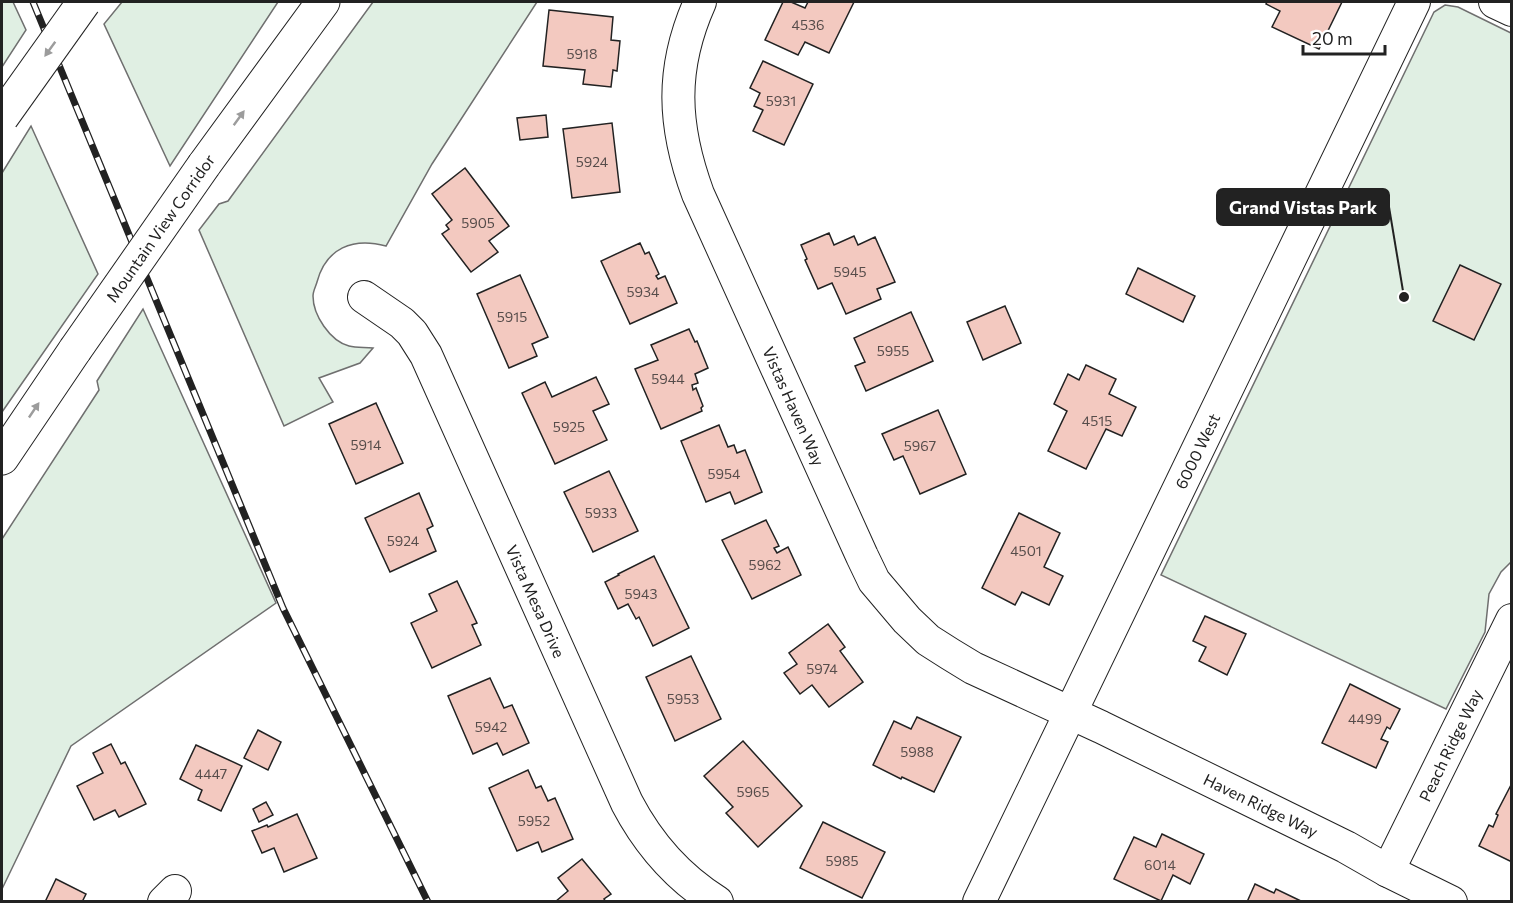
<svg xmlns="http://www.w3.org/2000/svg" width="1513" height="903" viewBox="0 0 1513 903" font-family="Commissioner,sans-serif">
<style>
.green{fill:#e0efe3;stroke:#6f6f6f;stroke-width:1.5}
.building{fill:#f3c9c0;stroke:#222;stroke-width:1.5}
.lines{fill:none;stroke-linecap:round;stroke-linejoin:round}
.minor-casing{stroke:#222;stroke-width:34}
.highway-casing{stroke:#222;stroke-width:35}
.minor{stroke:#fff;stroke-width:32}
.highway{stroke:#fff;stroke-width:33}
.rail-casing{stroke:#222;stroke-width:7}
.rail{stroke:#fff;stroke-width:4.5;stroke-dasharray:14;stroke-linecap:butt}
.highway-bridge-casing{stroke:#222;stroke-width:35;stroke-linecap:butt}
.highway-bridge{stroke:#fff;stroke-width:33}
.oneway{fill:#9c9c9c}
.labels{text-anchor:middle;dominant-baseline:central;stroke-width:4.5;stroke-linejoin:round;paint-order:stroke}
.number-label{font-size:14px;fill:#564c4a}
.street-label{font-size:16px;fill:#222;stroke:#fff}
.leader{fill:none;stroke:#222;stroke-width:2}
.callout-dot{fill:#222;stroke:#fff;stroke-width:2}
.callout{fill:#222;stroke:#222;stroke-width:2}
.callout-label{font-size:18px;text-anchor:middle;font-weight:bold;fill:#fff}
</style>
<rect width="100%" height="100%" fill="#fff"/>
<g class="green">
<path d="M2 2H13L26 30 2 67Z"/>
<path d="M122 2H278L170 166 104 24Z"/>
<path d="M373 2H537L432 164 386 246C353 237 326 248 317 282 316 286 313 291 313 296 313 315 330 341 349 346 357 348 365 347 373 348L360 363 319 378 333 402 284 426 199 230 219 204 228 201Z"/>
<path d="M1445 5 1458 7 1511 33V562L1501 572 1489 594 1485 632 1446 709 1161 575 1434 12Z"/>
<path d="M31 126 98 274 2 412V173Z"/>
<path d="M143 309 276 603 71 746 2 889V539L99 390 97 381Z"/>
</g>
<g class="building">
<path d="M783 2H791L805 8 808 2H854L829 53 805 42 798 55 765 40Z"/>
<path d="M1267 2H1342L1319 49 1272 27 1280 11 1266 4Z"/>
<path d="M549 10 613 17 611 40 620 41 617 71 613 70 611 87 583 84 585 70 543 66Z"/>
<path d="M763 61 813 84 784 145 753 131 763 110 754 106 760 93 750 88Z"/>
<path d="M546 115 548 137 520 140 517 118Z"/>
<path d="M612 123 620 192 572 198 563 129Z"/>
<path d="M465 168 509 226 489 241 498 252 471 272 442 234 449 229 446 225 452 220 432 194Z"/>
<path d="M829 233 834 245 854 236 858 245 875 237 895 282 877 289 881 299 846 314 832 283 818 289 805 260 807 259 801 245Z"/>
<path d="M640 243 645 254 649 252 659 274 656 276 658 279 665 276 677 303 630 324 601 261Z"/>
<path d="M1460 265 1501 284 1474 340 1433 321Z"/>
<path d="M1138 268 1195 296 1183 322 1126 294Z"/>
<path d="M520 275 548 337 532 344 537 356 509 368 477 294Z"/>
<path d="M1005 306 1021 343 983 360 967 322Z"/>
<path d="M911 312 933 361 866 391 855 366 865 362 854 338Z"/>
<path d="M689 329 695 342 697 341 708 368 695 374 698 383 692 385 693 390 696 388 703 406 701 408 702 411 661 429 635 369 658 360 651 345Z"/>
<path d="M1086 365 1116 379 1109 394 1136 407 1122 436 1106 429 1086 469 1048 451 1067 411 1054 404 1068 374 1079 380Z"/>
<path d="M596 377 609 404 593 411 607 440 555 464 522 393 545 382 552 397Z"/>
<path d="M376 403 403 463 356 484 329 424Z"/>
<path d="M938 410 966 474 920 494 903 456 894 460 882 434Z"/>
<path d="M719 425 728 447 734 445 737 453 745 450 762 492 735 504 730 492 706 502 681 441Z"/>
<path d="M609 471 638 531 593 552 564 492Z"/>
<path d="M419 493 433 526 427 529 436 551 390 572 365 518Z"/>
<path d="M1019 513 1060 533 1044 567 1063 576 1049 605 1022 592 1015 605 982 588Z"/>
<path d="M766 520 779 546 774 548 777 553 788 547 801 575 752 599 722 540Z"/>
<path d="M654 556 689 628 653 646 639 617 636 619 628 604 618 609 605 582 619 575 618 574Z"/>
<path d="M457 581 477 623 472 625 481 645 432 668 411 623 437 611 429 594Z"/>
<path d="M1205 616 1246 634 1227 675 1199 661 1206 647 1193 641Z"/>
<path d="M828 624 845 647 840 651 863 682 829 707 812 685 800 694 784 673 797 664 789 653Z"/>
<path d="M691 656 721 719 675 741 646 677Z"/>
<path d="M490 678 504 708 512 705 529 743 503 755 497 743 473 754 448 696Z"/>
<path d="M1350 684 1400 709 1390 729 1387 727 1381 739 1388 742 1376 768 1322 743Z"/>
<path d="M917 717 961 737 934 792 902 777 901 779 873 765 894 721 911 729Z"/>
<path d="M258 730 281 742 268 770 244 758Z"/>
<path d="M743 741 802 806 758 847 726 813 733 807 704 776Z"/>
<path d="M111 744 121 764 125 762 146 804 119 817 115 810 94 820 77 786 103 773 93 753Z"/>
<path d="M196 745 242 766 221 811 198 800 202 790 180 779Z"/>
<path d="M528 770 536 788 541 786 548 801 555 798 573 839 542 852 538 842 517 851 489 788Z"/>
<path d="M1512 783V862L1479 846 1489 825 1493 827 1498 815 1496 814Z"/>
<path d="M266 802 273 815 259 822 253 809Z"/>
<path d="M297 814 317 858 284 872 274 848 262 853 252 831 267 825 268 827Z"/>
<path d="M823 822 885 852 862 898 800 868Z"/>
<path d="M1162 834 1204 854 1190 884 1173 875 1161 901 1114 879 1134 837 1156 847Z"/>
<path d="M582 859 611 894 604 899 606 902H555L568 891 558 878Z"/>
<path d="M56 879 86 894 82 902H45Z"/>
<path d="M1255 884 1274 893 1276 889 1303 902H1247Z"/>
</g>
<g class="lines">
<g class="minor-casing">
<g id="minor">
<path d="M700 2C670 69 673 126 698 194L862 556 874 581 907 620 928 640 950 654 973 668 1101 727 1346 847 1388 871 1451 902"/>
<path d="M1495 2 1512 10"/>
<path d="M364 297 402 323 412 333 426 355 627 803C648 843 677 877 717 902"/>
<path d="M1388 871 1512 620"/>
<path d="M164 902 175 891"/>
<path d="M979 902 1414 2"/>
</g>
</g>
<g class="highway-casing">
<g id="highway">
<path d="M204 165 323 2"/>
<path d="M2 458 75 350"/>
</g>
</g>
<use href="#minor" class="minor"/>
<use href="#highway" class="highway"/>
<g class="rail-casing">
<path id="rail" d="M33 2 283 608 428 902"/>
</g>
<use href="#rail" class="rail"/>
<g class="highway-bridge-casing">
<g id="highway-bridge">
<path d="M2 117 84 2"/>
<path d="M75 350 204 165"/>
</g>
</g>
<use href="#highway-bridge" class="highway-bridge"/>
</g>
<defs><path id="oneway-solid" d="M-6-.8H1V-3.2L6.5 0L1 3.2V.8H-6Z" transform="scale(1.5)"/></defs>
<g class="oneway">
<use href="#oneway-solid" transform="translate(50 49) rotate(126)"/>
<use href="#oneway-solid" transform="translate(239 118) rotate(-54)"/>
<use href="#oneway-solid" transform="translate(34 410) rotate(-56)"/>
</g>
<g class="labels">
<g class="number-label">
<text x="808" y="24">4536</text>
<text x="582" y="53">5918</text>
<text x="781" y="100">5931</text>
<text x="592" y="161">5924</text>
<text x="478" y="222">5905</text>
<text x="850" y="271">5945</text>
<text x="643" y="291">5934</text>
<text x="512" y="316">5915</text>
<text x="893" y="350">5955</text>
<text x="668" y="378">5944</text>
<text x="1097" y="420">4515</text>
<text x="569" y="426">5925</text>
<text x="366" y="444">5914</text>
<text x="920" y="445">5967</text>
<text x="724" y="473">5954</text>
<text x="601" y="512">5933</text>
<text x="403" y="540">5924</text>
<text x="1026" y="550">4501</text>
<text x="765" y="564">5962</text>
<text x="641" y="593">5943</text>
<text x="822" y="668">5974</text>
<text x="683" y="698">5953</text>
<text x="1365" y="718">4499</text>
<text x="491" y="726">5942</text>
<text x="917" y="751">5988</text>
<text x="211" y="773">4447</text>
<text x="753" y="791">5965</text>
<text x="534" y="820">5952</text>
<text x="842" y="860">5985</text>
<text x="1160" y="864">6014</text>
</g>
<g class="street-label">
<text transform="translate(160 228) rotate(-55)">Mountain View Corridor</text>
<text transform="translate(794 406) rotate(66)">Vistas Haven Way</text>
<text transform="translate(1197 451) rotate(-64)">6000 West</text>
<text transform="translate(536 601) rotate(66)">Vista Mesa Drive</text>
<text transform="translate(1450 745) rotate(-64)">Peach Ridge Way</text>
<text transform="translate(1261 805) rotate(26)">Haven Ridge Way</text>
</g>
</g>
<path class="leader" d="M1404 297L1389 207"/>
<circle class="callout-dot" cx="1404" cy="297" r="6"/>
<rect class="callout" x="1217" y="189" width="172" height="36" rx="6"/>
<g class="callout-label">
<text x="1303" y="214">Grand Vistas Park</text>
</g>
<rect width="1513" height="903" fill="none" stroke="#222222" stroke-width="6"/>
<path d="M1303 45v9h82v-9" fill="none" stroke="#222222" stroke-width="3"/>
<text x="1312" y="45" font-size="18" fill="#222222" stroke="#ffffff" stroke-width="4.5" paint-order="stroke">20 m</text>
</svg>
